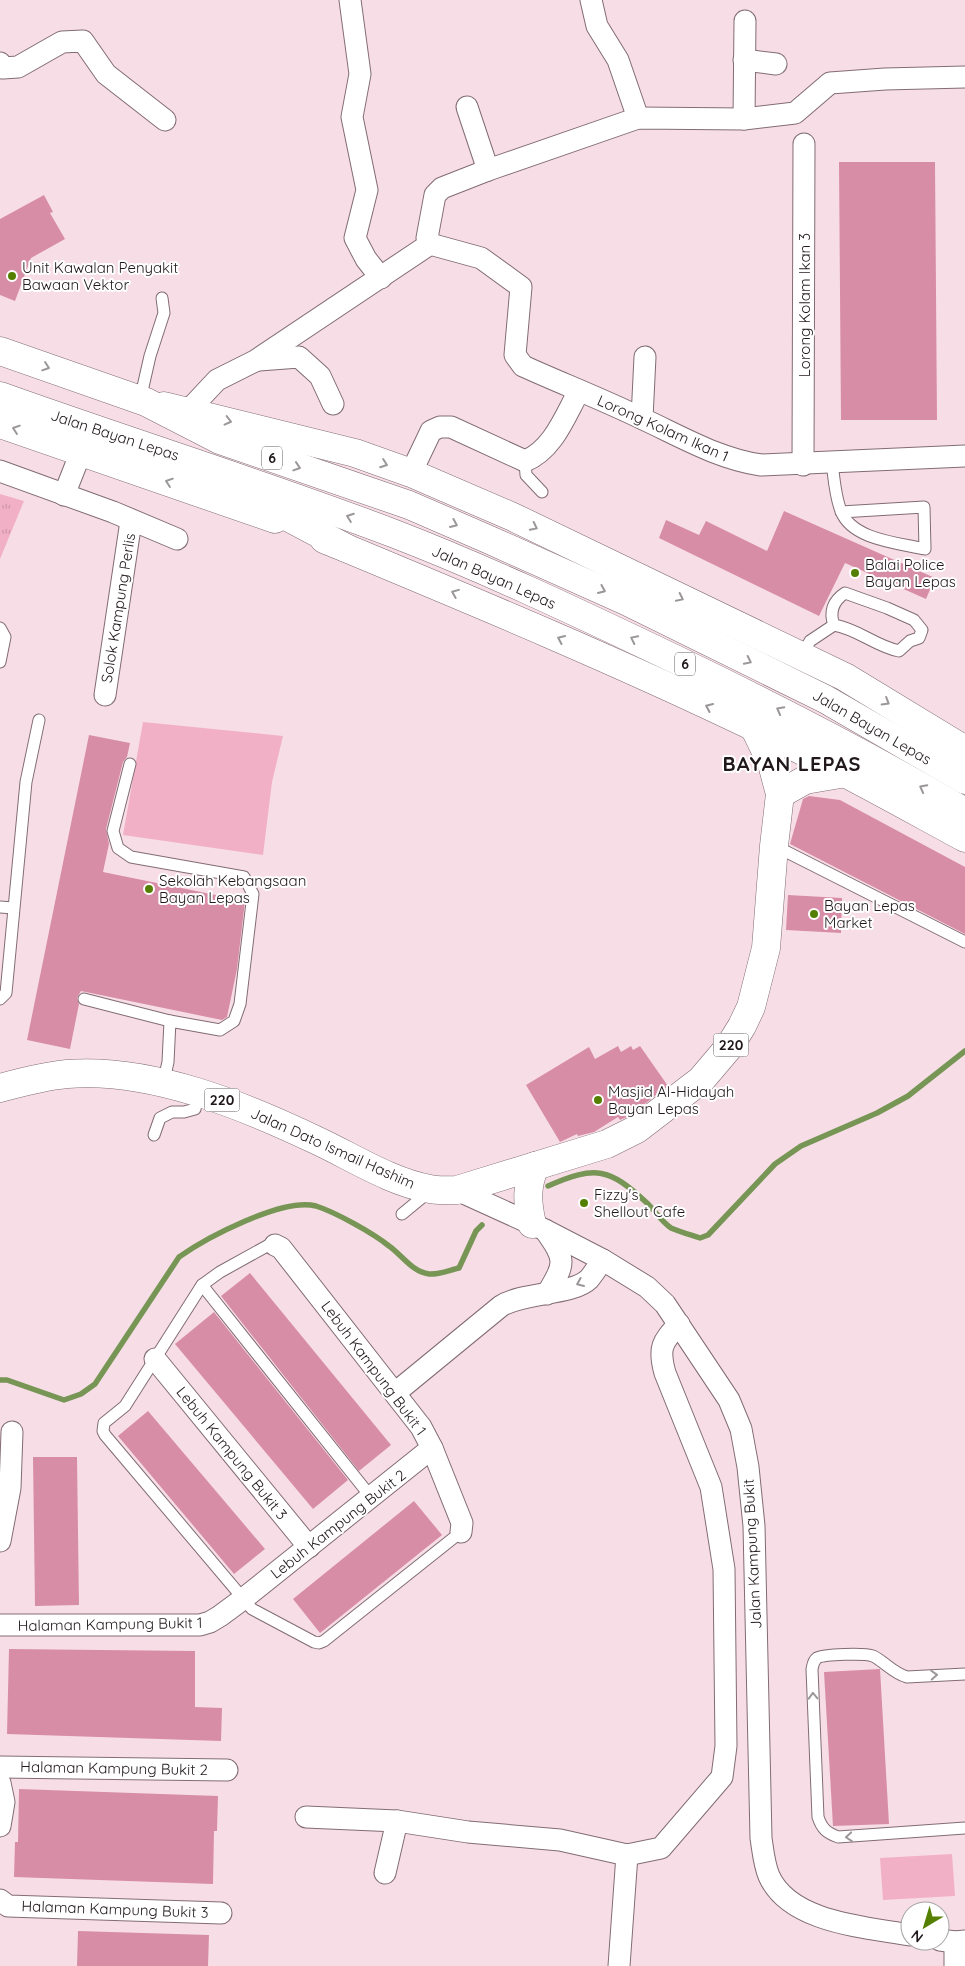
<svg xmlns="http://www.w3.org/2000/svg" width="965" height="1966" viewBox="0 0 965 1966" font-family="Quicksand,sans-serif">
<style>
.park{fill:url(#park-tufts)}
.pitch{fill:#f2b0c6}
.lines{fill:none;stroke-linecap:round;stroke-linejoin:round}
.stream{stroke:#779655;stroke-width:5.5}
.building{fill:#d88da7}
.service-casing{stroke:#826c73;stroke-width:13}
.minor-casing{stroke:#826c73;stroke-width:23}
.primary-casing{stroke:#826c73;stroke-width:29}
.trunk-casing{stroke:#826c73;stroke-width:29}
.service{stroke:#fff;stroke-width:11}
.minor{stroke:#fff;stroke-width:21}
.primary{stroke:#fff;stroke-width:28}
.trunk{stroke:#fff;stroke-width:28}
.oneway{stroke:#9b9798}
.poi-dot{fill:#547f01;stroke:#fff;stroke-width:2}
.labels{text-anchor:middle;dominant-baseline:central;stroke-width:4;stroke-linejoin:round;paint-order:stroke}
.shield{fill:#fff;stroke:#635d5f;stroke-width:1}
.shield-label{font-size:14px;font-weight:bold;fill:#20181a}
.poi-label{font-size:15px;fill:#20181a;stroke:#fff;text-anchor:start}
.street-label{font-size:15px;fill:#20181a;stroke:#fff}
.district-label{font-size:20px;font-weight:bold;letter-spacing:1px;fill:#20181a;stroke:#fff}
</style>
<defs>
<pattern id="park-tufts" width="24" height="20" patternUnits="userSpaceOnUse" patternTransform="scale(1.25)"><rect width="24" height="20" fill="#f2b0c6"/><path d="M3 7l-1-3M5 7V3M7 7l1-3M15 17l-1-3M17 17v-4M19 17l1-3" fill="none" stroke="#cf97aa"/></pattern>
</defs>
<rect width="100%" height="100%" fill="#f7dee6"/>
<path class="park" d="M0 494 24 501 0 559Z"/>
<g class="pitch">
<path d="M143 722 283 736 272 782 263 855 123 835Z"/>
<path d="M952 1854 955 1896 883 1900 880 1858Z"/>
</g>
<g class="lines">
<g class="stream">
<path d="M548 1186C596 1165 609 1168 647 1203 655 1211 662 1222 671 1228 680 1232 691 1235 700 1238L708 1235 775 1164 801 1146 877 1113 908 1096 965 1051"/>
<path d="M0 1380H7L64 1400 81 1394 95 1384 179 1257C206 1238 283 1197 316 1206 335 1212 373 1233 389 1246 402 1255 412 1272 429 1274 437 1275 450 1270 459 1268L476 1231 482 1225"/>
</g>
</g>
<g class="building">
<path d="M839 162H935L937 420H841Z"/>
<path d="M44 195 53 212 50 213 65 239 31 258 15 301 0 295V219Z"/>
<path d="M784 511 935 578 926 599 845 563 819 616 659 538 666 520 699 535 706 521 767 551Z"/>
<path d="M89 735 130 743 127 757 123 762 106 829 109 844 103 872 245 901 237 969 227 1017 222 1020 81 991 77 998 79 1004 70 1049 27 1040Z"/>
<path d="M809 796 840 800 965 867V934L790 844 803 799Z"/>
<path d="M788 895 842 898 841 933 786 930Z"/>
<path d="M618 1046 621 1052 631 1046 633 1050 640 1046 668 1086 629 1116 620 1120 618 1117 594 1132 578 1136 577 1134 560 1142 526 1085 589 1047 595 1059Z"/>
<path d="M250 1273 391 1445 359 1471 221 1296Z"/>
<path d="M214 1312 348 1480 313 1509 175 1344Z"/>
<path d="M148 1411 265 1549 234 1574 118 1436Z"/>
<path d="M33 1457H77L79 1605 35 1606Z"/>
<path d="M414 1501 442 1535 320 1633 293 1599Z"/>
<path d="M9 1649 195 1651V1707L222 1708 221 1741 7 1734Z"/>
<path d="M880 1669 889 1824 833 1826 824 1672Z"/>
<path d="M19 1789 218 1796 217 1831H214L213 1884 14 1877 15 1842H18Z"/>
<path d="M78 1931 209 1935 208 1966H77Z"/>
</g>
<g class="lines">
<g class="service-casing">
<g id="service">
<path d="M140 400 150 356 164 313 162 298"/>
<path d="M525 461 526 475 542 492"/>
<path d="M832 462C834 478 835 496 841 511 852 540 899 543 925 549L924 507 841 512"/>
<path d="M0 628 5 637 0 662"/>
<path d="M801 656 810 641 834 625C858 629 875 646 899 651L910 641 919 638 922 630 914 620 887 608 845 593C833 601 829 612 834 625"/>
<path d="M130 764 113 831 118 848 131 857 244 877 253 894 240 1004 234 1021 220 1030 170 1021 168 1062 163 1084"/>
<path d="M775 846 965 942"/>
<path d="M0 907 13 908"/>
<path d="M0 999 6 993 26 782 39 720"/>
<path d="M84 999 170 1021"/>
<path d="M154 1135 160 1118 172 1112H184L195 1109 199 1092"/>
<path d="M402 1214 430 1191"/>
<path d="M275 1245 267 1246 220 1272 202 1285 125 1406 104 1423 103 1431 105 1435 252 1609 314 1642 319 1643 324 1641 461 1532"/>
<path d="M202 1285 371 1497"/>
<path d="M965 1674 907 1677C893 1673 885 1662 873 1656 865 1653 824 1654 817 1658 813 1661 813 1665 812 1669L818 1817C822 1829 827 1833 838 1837L965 1828"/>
</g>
</g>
<g class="minor-casing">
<g id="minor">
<path d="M350 0 360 74 352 117 367 190 355 238 366 259 381 278"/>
<path d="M591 0 597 26 618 60 638 118"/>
<path d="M744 60 776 64"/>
<path d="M0 63 3 68 18 67 62 42 83 41 106 74 165 120"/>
<path d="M467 107 488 170"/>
<path d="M744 119 745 21"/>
<path d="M430 244 481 258 521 287 515 355 523 366C563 384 604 400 643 419 682 437 719 459 761 465L965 456"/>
<path d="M430 244 427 238 435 195 442 188 488 170 638 118 744 119 795 113 830 83 885 79 965 77"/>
<path d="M259 360 299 357 320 376 333 404"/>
<path d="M188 411 217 380 255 361 430 244"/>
<path d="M642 418 645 357"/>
<path d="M803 465 804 144"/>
<path d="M0 471 113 512 177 539"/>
<path d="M411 473 431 431 440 427H451L525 461C553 450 565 416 579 391"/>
<path d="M64 495 81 452"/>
<path d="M105 695 131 521"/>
<path d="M457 1190 545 1230 603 1260 647 1287 665 1304 729 1400 741 1429 748 1467 754 1526 761 1838C763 1851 764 1864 769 1876 790 1923 866 1927 910 1935"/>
<path d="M545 1230C566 1260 566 1262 547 1294"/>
<path d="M275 1245 281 1248 421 1427 432 1448 462 1523 461 1532"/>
<path d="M155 1359 309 1547"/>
<path d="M395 1393 501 1306C523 1292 573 1295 589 1279 594 1273 598 1266 603 1260"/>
<path d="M0 1541 10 1488 12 1432"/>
<path d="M0 1625H200L210 1622 220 1616 243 1599 432 1448"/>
<path d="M0 1767 227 1770"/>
<path d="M0 1783 4 1802 0 1826"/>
<path d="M306 1817 397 1821 468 1832 560 1840 627 1855 661 1848 722 1777 726 1746 724 1569 711 1487 665 1373C658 1348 662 1342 679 1324"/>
<path d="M385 1873 397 1821"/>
<path d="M0 1900 8 1906 221 1913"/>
<path d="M940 1940 955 1942 965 1941"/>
<path d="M619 1966 627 1855"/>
<path d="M955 1966V1942"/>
</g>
</g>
<g class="primary-casing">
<g id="primary">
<path d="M164 406 355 453 411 473 513 517 845 677 965 750"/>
<path d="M0 424 275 519"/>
<path d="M324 539C468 599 613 659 754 727 826 761 895 800 965 838"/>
<path d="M780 794 805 780 846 773"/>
<path d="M0 1088C22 1082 45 1076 67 1074 150 1067 245 1106 318 1141 354 1158 391 1182 430 1189 438 1191 448 1190 457 1190L607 1144 637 1129 701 1080 729 1047 742 1026 751 1007 766 948 774 846 780 794 772 764 754 727"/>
<path d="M532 1224C527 1202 526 1187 535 1166"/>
</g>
</g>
<g class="trunk-casing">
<g id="trunk">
<path d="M0 351 146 402 220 440 409 505 492 541 626 601 825 699 965 780"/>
<path d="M0 396C131 443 264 484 395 534 483 568 570 609 656 650 761 700 865 753 965 812"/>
<path d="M248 496 346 548"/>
</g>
</g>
<use href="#service" class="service"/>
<use href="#minor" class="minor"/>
<use href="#primary" class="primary"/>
<use href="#trunk" class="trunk"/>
</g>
<defs><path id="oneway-chevron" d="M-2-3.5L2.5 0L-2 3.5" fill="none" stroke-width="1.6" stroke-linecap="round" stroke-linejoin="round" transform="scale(1.25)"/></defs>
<g class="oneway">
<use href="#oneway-chevron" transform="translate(46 367) rotate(19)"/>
<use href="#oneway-chevron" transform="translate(228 421) rotate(14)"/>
<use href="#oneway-chevron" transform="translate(16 429) rotate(-161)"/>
<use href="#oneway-chevron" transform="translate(384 464) rotate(20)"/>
<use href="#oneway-chevron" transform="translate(297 467) rotate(18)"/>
<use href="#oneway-chevron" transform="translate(169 482) rotate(-161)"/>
<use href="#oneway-chevron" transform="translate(350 517) rotate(-160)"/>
<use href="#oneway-chevron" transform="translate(454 524) rotate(23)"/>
<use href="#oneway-chevron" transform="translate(534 527) rotate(26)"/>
<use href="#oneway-chevron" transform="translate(602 590) rotate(24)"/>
<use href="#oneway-chevron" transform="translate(455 593) rotate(-158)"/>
<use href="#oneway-chevron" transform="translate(680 598) rotate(26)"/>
<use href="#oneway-chevron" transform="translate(561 639) rotate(-156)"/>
<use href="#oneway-chevron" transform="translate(634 639) rotate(-154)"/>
<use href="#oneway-chevron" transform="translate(748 661) rotate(26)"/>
<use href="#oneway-chevron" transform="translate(886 702) rotate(31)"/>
<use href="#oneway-chevron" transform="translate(709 707) rotate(-156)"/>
<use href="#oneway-chevron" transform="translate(780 710) rotate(-152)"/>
<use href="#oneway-chevron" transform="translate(923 788) rotate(-152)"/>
<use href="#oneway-chevron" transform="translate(580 1283) rotate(157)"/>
<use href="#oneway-chevron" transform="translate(934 1675) rotate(-3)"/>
<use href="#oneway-chevron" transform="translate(813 1696) rotate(-92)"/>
<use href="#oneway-chevron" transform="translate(849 1837) rotate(175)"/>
</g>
<g class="poi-dot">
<circle cx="12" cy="276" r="5"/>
<circle cx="855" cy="573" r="5"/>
<circle cx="149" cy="889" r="5"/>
<circle cx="814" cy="914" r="5"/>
<circle cx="598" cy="1100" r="5"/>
<circle cx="584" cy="1203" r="5"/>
</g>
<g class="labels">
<g class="shield">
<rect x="262" y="446.5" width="20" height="23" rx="4"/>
<rect x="675" y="652.5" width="20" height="23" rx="4"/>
<rect x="713.5" y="1033.5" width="35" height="23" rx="4"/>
<rect x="204.5" y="1088.5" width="35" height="23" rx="4"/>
</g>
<g class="shield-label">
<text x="272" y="458">6</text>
<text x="685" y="664">6</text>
<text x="731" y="1045">220</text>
<text x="222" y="1100">220</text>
</g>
<g class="poi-label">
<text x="22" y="267">Unit Kawalan Penyakit<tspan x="22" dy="17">Bawaan Vektor</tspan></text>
<text x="865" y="564">Balai Police<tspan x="865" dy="17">Bayan Lepas</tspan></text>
<text x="159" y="880">Sekolah Kebangsaan<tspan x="159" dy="17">Bayan Lepas</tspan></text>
<text x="824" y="905">Bayan Lepas<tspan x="824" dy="17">Market</tspan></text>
<text x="608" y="1091">Masjid Al-Hidayah<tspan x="608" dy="17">Bayan Lepas</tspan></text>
<text x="594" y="1194">Fizzy's<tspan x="594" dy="17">Shellout Cafe</tspan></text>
</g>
<g class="street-label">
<text transform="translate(804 305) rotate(-90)">Lorong Kolam Ikan 3</text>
<text transform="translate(663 428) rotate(24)">Lorong Kolam Ikan 1</text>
<text transform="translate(115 435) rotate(18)">Jalan Bayan Lepas</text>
<text transform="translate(494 577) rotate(24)">Jalan Bayan Lepas</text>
<text transform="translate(118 608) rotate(-81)">Solok Kampung Perlis</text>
<text transform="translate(872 727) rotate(30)">Jalan Bayan Lepas</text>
<text transform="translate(333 1148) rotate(24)">Jalan Dato Ismail Hashim</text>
<text transform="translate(374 1368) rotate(53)">Lebuh Kampung Bukit 1</text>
<text transform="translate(232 1453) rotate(51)">Lebuh Kampung Bukit 3</text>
<text transform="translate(338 1524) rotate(-38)">Lebuh Kampung Bukit 2</text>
<text transform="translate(752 1554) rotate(-93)">Jalan Kampung Bukit</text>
<text transform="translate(110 1624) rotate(-1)">Halaman Kampung Bukit 1</text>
<text transform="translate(114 1768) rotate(1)">Halaman Kampung Bukit 2</text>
<text transform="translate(115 1909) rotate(2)">Halaman Kampung Bukit 3</text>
</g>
<g class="district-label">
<text x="792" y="763">BAYAN LEPAS</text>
</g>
</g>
<g transform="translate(925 1926) rotate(218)"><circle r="24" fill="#ffffff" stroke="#a6a3a3"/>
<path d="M0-4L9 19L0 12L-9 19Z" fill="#547f01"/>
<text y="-8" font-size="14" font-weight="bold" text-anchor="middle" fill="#20181a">N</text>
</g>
</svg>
